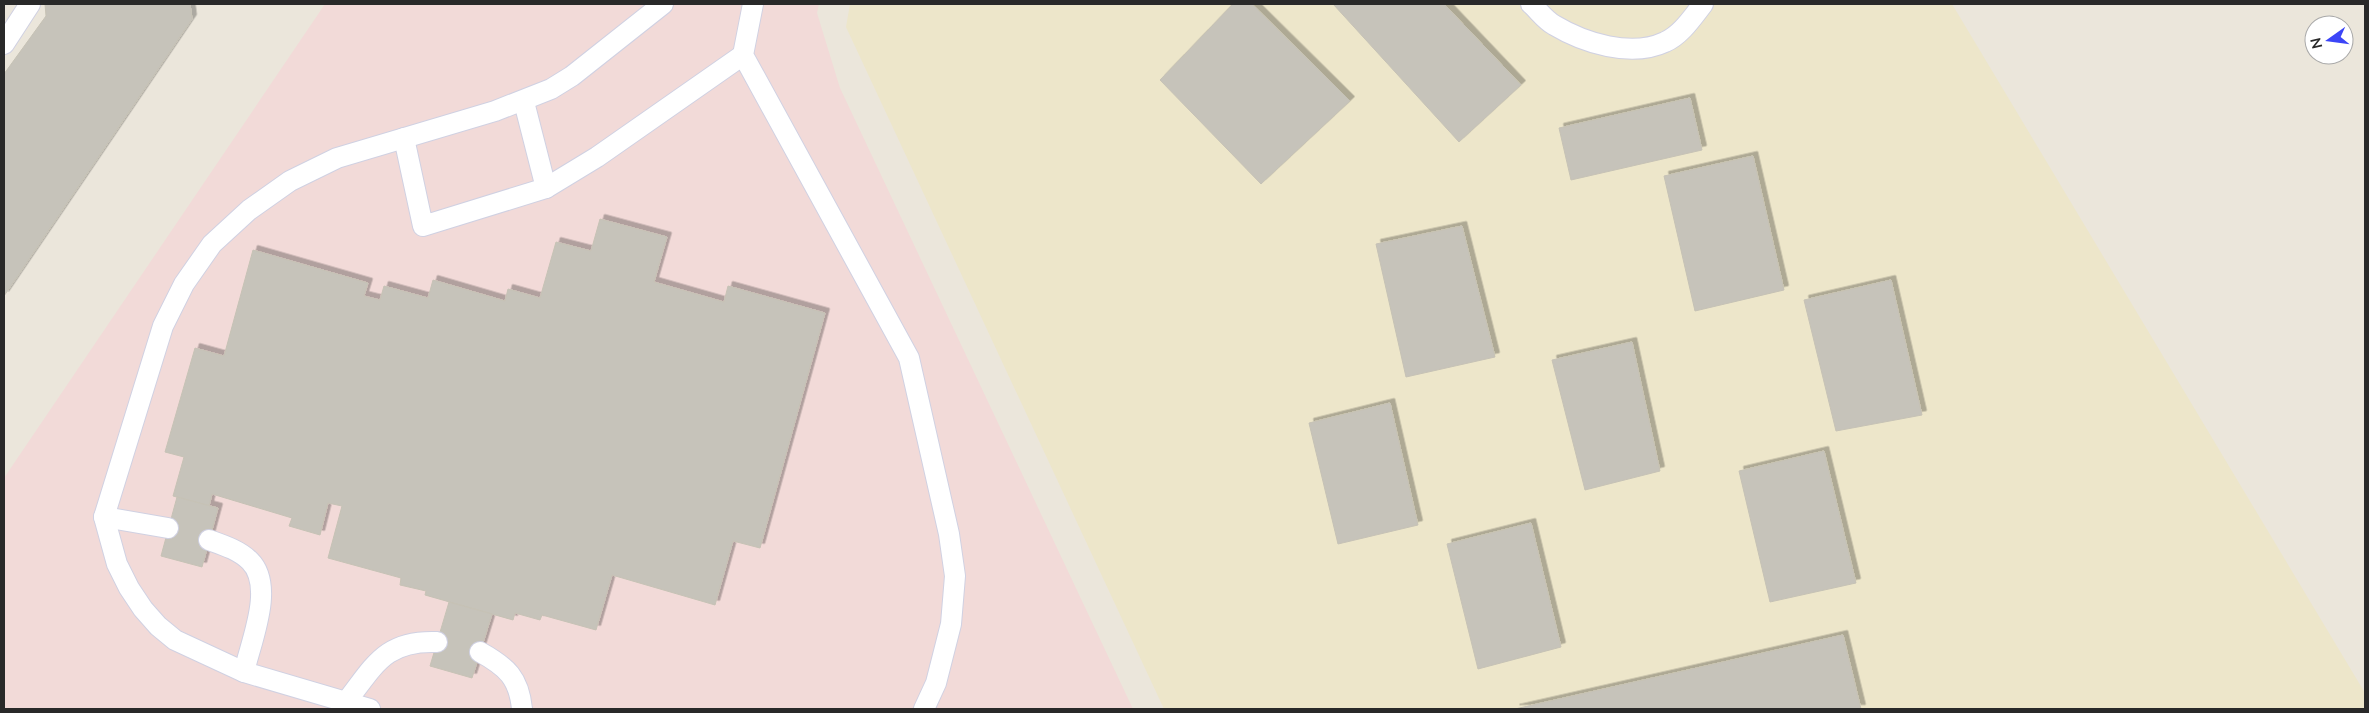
<svg xmlns="http://www.w3.org/2000/svg" width="2369" height="713" viewBox="0 0 2369 713" font-family="Lato,sans-serif">
<style>
.education{fill:#ede6ca}
.medical{fill:#f2dad8}
.building{fill:#c6c3ba;stroke:#c6c2b5;filter:url(#shadow)}
.lines{fill:none;stroke-linecap:round;stroke-linejoin:round}
.service-casing{stroke:#d0d1e2;stroke-width:22}
.service{stroke:#fff;stroke-width:20}
</style>
<defs>
<filter id="shadow"><feDropShadow dx="4.5" dy="-4.5" stdDeviation="0" flood-color="#0004"/></filter>
</defs>
<rect width="100%" height="100%" fill="#ebe6db"/>
<path class="education" d="M850 4H1952L2365 693V709H1164L846 27Z"/>
<path class="medical" d="M325 4H819L817 13 840 88 1133 709H4V478Z"/>
<g class="building">
<path d="M45 4H190L192 19 4 296V74L46 16Z"/>
<path d="M1233 4H1252L1350 101 1261 184 1160 80Z"/>
<path d="M1333 4H1444L1521 85 1459 142Z"/>
<path d="M1690 98 1702 150 1571 180 1559 128Z"/>
<path d="M1753 156 1784 290 1695 311 1664 176Z"/>
<path d="M600 219 667 237 654 282 724 302 728 286 825 313 760 548 733 541 715 605 612 575 596 630 542 615 540 620 515 613 513 620 425 595 426 591 400 585 401 578 328 558 342 506 328 503 320 535 289 526 292 518 212 494 209 506 173 496 184 457 165 452 195 348 224 356 253 250 368 283 364 296 380 300 384 286 428 298 433 280 505 301 508 289 540 298 556 242 591 251Z"/>
<path d="M1462 226 1495 357 1406 377 1376 244Z"/>
<path d="M1891 280 1922 415 1836 431 1804 300Z"/>
<path d="M1632 342 1660 471 1585 490 1552 360Z"/>
<path d="M1390 403 1418 525 1338 544 1309 423Z"/>
<path d="M1824 451 1856 583 1770 602 1739 471Z"/>
<path d="M177 497 218 508 202 567 161 556Z"/>
<path d="M1531 523 1561 647 1478 669 1447 544Z"/>
<path d="M449 602 492 614 472 678 430 666Z"/>
<path d="M1843 635 1861 709H1515Z"/>
</g>
<g class="lines">
<g class="service-casing">
<g id="service">
<path d="M753 4 743 55 909 358 949 534 955 576 951 624 936 683 924 709"/>
<path d="M1531 4C1538 10 1545 20 1554 25 1584 43 1631 58 1665 42 1681 35 1692 18 1703 4"/>
<path d="M4 44 30 4"/>
<path d="M524 102 546 188"/>
<path d="M404 138 423 226 546 188 597 157 743 55"/>
<path d="M104 517 168 528"/>
<path d="M209 540C223 545 239 550 250 561 275 586 251 641 244 672"/>
<path d="M480 652C507 667 519 678 522 709"/>
<path d="M346 702C375 665 385 640 437 642"/>
<path d="M370 709 244 672 175 640 158 626 143 609 129 588 117 564 104 517 163 326 184 284 212 244 249 210 290 181 337 158 495 111 551 89 572 76 663 4"/>
</g>
</g>
<use href="#service" class="service"/>
</g>
<rect width="2369" height="713" fill="none" stroke="#292929" stroke-width="10"/>
<g transform="translate(2329 40) rotate(256)"><circle r="24" fill="#ffffff" stroke="#a9a9a9"/>
<path d="M0-4L9 19L0 12L-9 19Z" fill="#3c45f7"/>
<text y="-8" font-size="14" font-weight="bold" text-anchor="middle" fill="#292929">N</text>
</g>
</svg>
